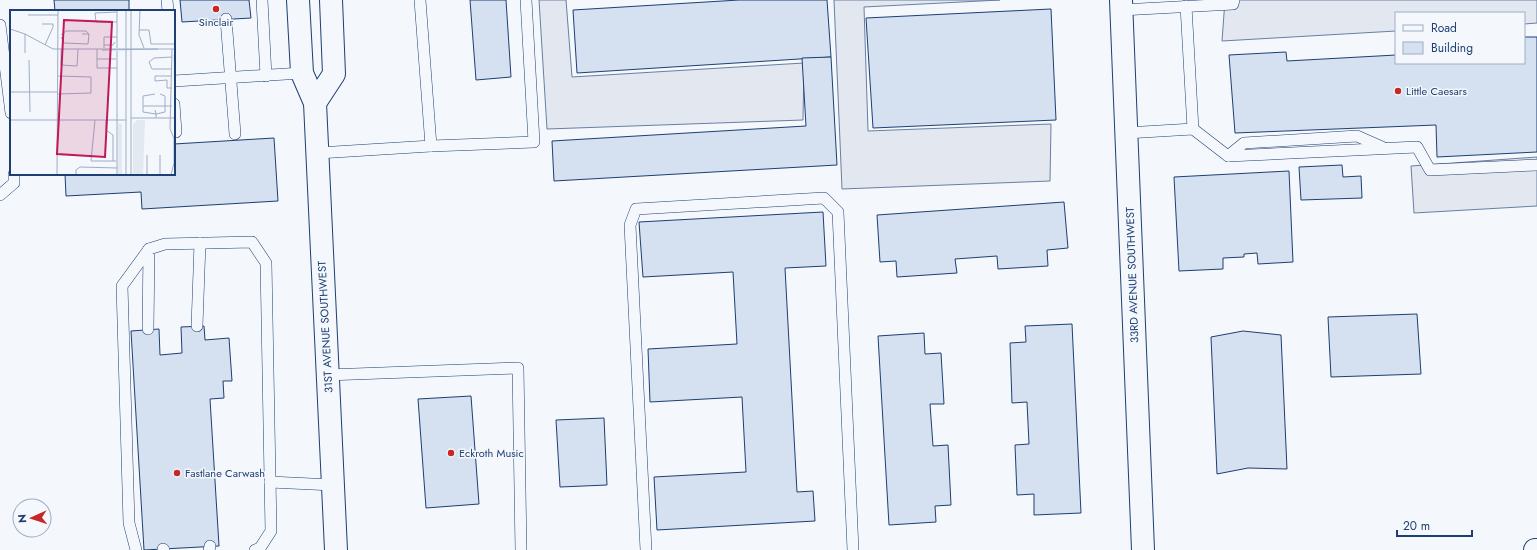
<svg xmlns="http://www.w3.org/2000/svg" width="1537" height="550" viewBox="0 0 1537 550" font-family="Jost,sans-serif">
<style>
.parking{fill:#e3e8f0;stroke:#687fa3}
.building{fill:#d5e0f0;stroke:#1d3f73}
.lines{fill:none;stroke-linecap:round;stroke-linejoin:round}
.lane-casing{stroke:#1d3f73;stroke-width:12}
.street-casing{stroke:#1d3f73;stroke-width:24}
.secondary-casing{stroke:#1d3f73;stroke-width:24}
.lane{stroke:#f4f7fb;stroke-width:11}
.street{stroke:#f4f7fb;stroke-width:22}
.secondary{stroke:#f4f7fb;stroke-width:22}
.poi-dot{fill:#c62828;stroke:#f4f7fb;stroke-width:1.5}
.labels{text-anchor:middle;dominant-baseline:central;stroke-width:3;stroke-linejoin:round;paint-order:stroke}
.poi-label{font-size:11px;fill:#1d3f73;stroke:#f4f7fb;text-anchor:start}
.street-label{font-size:11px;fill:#1d3f73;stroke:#f4f7fb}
.inset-road{fill:none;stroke:#9eadc5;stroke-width:1}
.view{fill:#c2185b;fill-opacity:0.15;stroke:#c2185b;stroke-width:2}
.inset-edge{fill:none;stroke:#1d3f73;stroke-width:2}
</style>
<rect width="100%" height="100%" fill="#f4f7fb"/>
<g class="parking">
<path d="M539 0H566L572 77 804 63 803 120 547 129Z"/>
<path d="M834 0H1000L864 7 868 131 1051 124 1050 181 842 189Z"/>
<path d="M1225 0H1537V23L1524 24V13H1396V31L1222 41Z"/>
<path d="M1537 157V206L1414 213 1411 166Z"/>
</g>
<g class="building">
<path d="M54 0H129V11H55Z"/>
<path d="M180 0H249L251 18 182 22Z"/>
<path d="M470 0H506L511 77 476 80Z"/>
<path d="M739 0H827L831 57 577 73 573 10Z"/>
<path d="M1051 9 1056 120 873 128 866 18Z"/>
<path d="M1524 37H1537V152L1437 157 1436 125 1235 133 1229 55 1286 52 1287 61 1396 55V63H1524Z"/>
<path d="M831 57 837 165 554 181 552 141 806 126 802 58Z"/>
<path d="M274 138 278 201 142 209 141 192 66 196 65 174H174V144Z"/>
<path d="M1342 165 1343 177 1361 176 1362 198 1301 200 1299 167Z"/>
<path d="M1289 171 1293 262 1258 264 1257 253 1244 254V257L1223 258V269L1179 271 1174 177Z"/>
<path d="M1064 202 1068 248 1047 250 1048 266 998 269 997 256 955 259 957 273 897 277 896 261 880 262 877 215Z"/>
<path d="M823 212 826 266 785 268 797 492 813 491 815 521 657 530 654 477 746 472 742 397 650 402 648 349 737 344 733 272 643 277 639 222Z"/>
<path d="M1417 314 1421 374 1331 377 1328 317Z"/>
<path d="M1072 324 1081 513 1034 515V494L1017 495 1015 445 1029 444 1027 402 1012 403 1010 343 1026 342 1025 326Z"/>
<path d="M204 326 205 340 229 338 232 381H223L224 398 210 399 219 546 144 550 131 331 159 329 160 355 182 353 181 327Z"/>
<path d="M1243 331 1281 335 1287 469 1248 468 1217 474 1211 337Z"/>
<path d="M924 333 925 354 941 353 944 404H930L933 446 948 445 951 505 935 506 936 522 889 525 878 336Z"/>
<path d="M471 396 479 504 426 508 418 399Z"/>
<path d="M604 418 607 485 560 487 556 420Z"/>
</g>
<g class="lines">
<g class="lane-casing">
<g id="lane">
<path d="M167 0 168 11"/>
<path d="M262 0 266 76"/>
<path d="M420 0 431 146"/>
<path d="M1186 6 1193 129"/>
<path d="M1121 10 1233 4 1234 0"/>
<path d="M226 19 235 134"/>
<path d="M0 25 11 113"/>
<path d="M174 81 302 73"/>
<path d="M174 104 176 132"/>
<path d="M1126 133 1193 129 1228 156 1417 147 1430 170 1537 165"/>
<path d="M318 153 431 146 534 142 526 0"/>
<path d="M1228 156 1244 143 1357 136 1382 147"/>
<path d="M0 195 14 183V174"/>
<path d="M197 326 200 243"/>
<path d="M148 329 149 249 165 244 252 242 266 263 271 531 260 548 255 550"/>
<path d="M327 375 518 368 521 550"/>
<path d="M270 482 333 485"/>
<path d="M163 549 164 550"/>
<path d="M136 550 129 523 122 286 149 249"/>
<path d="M209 550 210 546"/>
<path d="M646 550 630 225 636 209 824 198 838 212 853 550"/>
</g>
</g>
<g class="street-casing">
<g id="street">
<path d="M1121 0 1143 550"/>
<path d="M1535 550H1537"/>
</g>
</g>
<g class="secondary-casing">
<g id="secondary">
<path d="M298 0 302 73 315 103 336 550"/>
<path d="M315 103 334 74 331 0"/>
</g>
</g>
<use href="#lane" class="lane"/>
<use href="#street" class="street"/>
<use href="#secondary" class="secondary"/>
</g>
<g class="poi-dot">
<circle cx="216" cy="9" r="4"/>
<circle cx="1398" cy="91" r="4"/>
<circle cx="451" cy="453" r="4"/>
<circle cx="177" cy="473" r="4"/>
</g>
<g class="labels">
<g class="poi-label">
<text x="216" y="22" text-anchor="middle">Sinclair</text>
<text x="1406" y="91">Little Caesars</text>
<text x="459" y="453">Eckroth Music</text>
<text x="185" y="473">Fastlane Carwash</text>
</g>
<g class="street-label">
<text transform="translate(1132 275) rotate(-92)">33RD AVENUE SOUTHWEST</text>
<text transform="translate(325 327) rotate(-93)">31ST AVENUE SOUTHWEST</text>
</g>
</g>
<g transform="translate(10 10)">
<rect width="165" height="165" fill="#f4f7fb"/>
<path d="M165 44V106L163 45ZM127 110H135L133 165H123V114ZM108 113 112 114V165H108Z" fill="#e3e9f0"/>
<path class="inset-road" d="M121 0V165M130 0 129 25 134 38M107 2 85 3 86 12H107M18 5H48M32 14H43V17L35 35M0 19 15 24 43 39H165M129 20H139L141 34H165M15 24V43M51 25 56 21H76L79 24M51 27 54 33 78 34 79 24H72M94 35H103L105 32M94 38V27H107M107 38V1M51 39V55L67 56 68 39M87 39V58H107M92 40 148 39M162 47 144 48 139 52 142 59H162M87 49H106M19 50 20 102M48 66 81 67V83L48 84M162 66H145V71L157 70V78H162M0 82H48M145 84 133 86V102L146 104V108M133 96H162M145 100 146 104 155 102V86L150 84M121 108H165M0 110H116M85 110 81 151H106M96 110V120L103 125V151M137 145V165M150 145V165M47 165 48 0M66 165V160L70 157 107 158M107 165V41M116 165V0M161 165 164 153V128L160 119 162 39"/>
<path class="view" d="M54 10 102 12 95 147 47 144Z"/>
<rect width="165" height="165" class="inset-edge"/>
</g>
<rect x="1395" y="12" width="130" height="52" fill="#f4f7fb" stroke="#9eadc5"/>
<rect x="1403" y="25" width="20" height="6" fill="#f4f7fb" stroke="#9eadc5"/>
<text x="1431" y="32" font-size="12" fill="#1d3f73">Road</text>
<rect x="1403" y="42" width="20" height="12" fill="#d5e0f0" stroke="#9eadc5"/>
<text x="1431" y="52" font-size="12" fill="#1d3f73">Building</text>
<g transform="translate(32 518) rotate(267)"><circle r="19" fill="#f4f7fb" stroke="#9eadc5"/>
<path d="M0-3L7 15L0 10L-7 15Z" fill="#c62828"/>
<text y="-6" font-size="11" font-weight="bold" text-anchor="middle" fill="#1d3f73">N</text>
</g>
<path d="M1397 530v6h75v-6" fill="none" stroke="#1d3f73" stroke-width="2"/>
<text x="1403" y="530" font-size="12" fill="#1d3f73" stroke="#f4f7fb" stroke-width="3" paint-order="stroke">20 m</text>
</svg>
